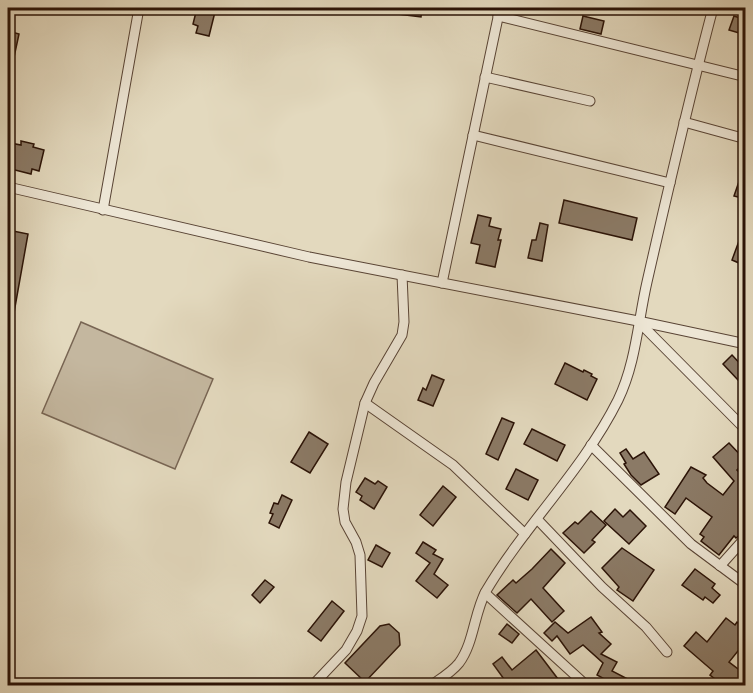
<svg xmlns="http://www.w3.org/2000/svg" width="753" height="693" viewBox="0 0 753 693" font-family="Cardo,serif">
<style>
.green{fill:#c4b79f;stroke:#786553;stroke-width:1.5}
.building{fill:#8b7a66;stroke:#2b1307;stroke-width:1.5}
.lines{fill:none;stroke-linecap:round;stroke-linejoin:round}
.street-casing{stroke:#594435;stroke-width:11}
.street{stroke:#ede6d5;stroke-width:9}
</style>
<rect width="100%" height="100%" fill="#e3d9be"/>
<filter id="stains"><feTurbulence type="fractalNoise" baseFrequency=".00333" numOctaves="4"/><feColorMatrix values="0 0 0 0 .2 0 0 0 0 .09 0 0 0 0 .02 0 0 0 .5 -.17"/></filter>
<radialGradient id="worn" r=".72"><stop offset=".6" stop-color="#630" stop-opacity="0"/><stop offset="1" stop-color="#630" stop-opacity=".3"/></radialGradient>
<path class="green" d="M81 322 213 379 175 469 42 413Z"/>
<g class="building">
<path d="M197 8H216L209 36 196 33 198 26 193 24Z"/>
<path d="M391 8H422L421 17 390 13Z"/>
<path d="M583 16 604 21 601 34 580 29Z"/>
<path d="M734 16 746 20V35L729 30Z"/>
<path d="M8 31 19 34 11 71 8 70Z"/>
<path d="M21 141 34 144 33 147 44 150 39 171 32 169 31 174 11 169 12 165 8 164 10 143 21 145Z"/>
<path d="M744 167H746V199L734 196Z"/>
<path d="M564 200 637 218 632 240 559 223Z"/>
<path d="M478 215 491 218 489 226 501 229 498 240H501L495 267 476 263 480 245 471 243Z"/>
<path d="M540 223 548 225 542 261 528 258 532 240H536Z"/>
<path d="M13 231 28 234 12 324H8V265Z"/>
<path d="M739 241 746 244V266L732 260Z"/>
<path d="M732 355 746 370V373L738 380 723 364Z"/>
<path d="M565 363 583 372 584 370 592 374 591 376 597 379 587 400 555 384Z"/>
<path d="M432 375 444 380 433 406 418 400 423 388 426 390Z"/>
<path d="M502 418 514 423 498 460 486 454Z"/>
<path d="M532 429 565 445 557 461 524 444Z"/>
<path d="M309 432 328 444 310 473 291 462Z"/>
<path d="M729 443 746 461 737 470 746 480V530L736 538 734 536 719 555 701 541 704 537 700 534 712 517 686 498 675 514 665 507 691 467 706 475 703 478 707 483 723 495 734 481 713 457Z"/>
<path d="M626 449 633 459 644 452 659 474 641 485 631 475 624 464 626 463 620 453Z"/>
<path d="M516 469 538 480 528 500 506 489Z"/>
<path d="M365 478 375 484 378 481 387 487 374 509 360 500 362 496 356 492Z"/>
<path d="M443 486 456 497 433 526 420 515Z"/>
<path d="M282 495 292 500 279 528 269 523 273 514 270 513 274 503 278 504Z"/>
<path d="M615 509 623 517 630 510 646 526 629 544 604 521Z"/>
<path d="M591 511 606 525 592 540 595 542 584 553 563 533 575 522 578 524Z"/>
<path d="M423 542 436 550 433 554 443 559 434 574 448 585 437 598 416 581 430 563 416 553Z"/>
<path d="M376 545 390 553 382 567 368 560Z"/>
<path d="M622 548 654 570 633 601 617 590 619 587 602 568Z"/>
<path d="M551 549 565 563 543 588 564 611 552 622 531 599 517 613 497 595 513 580 516 583 532 569Z"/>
<path d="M695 569 715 584 712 588 720 595 713 603 705 597 703 600 682 585Z"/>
<path d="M265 580 274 587 260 603 252 595Z"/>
<path d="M332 601 344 611 321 641 308 631Z"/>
<path d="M591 617 602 632 599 633 611 644 601 654 617 662 612 671 641 686H608L610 682 597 675 603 663 583 645 570 654 557 636 552 641 544 633 555 622 568 633Z"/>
<path d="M726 618 735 625 737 622 746 629V641L729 662 746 675 738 686H724L710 675 713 671 684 646 696 632 707 642Z"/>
<path d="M389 624 399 633 400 645 365 682 345 663 380 626Z"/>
<path d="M507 624 519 634 512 643 499 634Z"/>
<path d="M536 650 558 679 550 686H509L493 664 502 657 512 670Z"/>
</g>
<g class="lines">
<g class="street-casing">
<g id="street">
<path d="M498 16 746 77"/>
<path d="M485 77 590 101"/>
<path d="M684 122 746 139"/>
<path d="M473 135 670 183"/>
<path d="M8 187 309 257 638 321 746 344"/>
<path d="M103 210 139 8"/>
<path d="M442 283 500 8"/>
<path d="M638 321 746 430"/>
<path d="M365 403 453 465 525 534"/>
<path d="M591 445 691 544 746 585"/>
<path d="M537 519 602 587 646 627 667 652"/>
<path d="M720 566 746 537"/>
<path d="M485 593 587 686"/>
<path d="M312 686 346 650 357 631 362 616 360 555 356 542 345 522 343 509 346 482 365 403 374 383 402 335 404 322 402 275"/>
<path d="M430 686C440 679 451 673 459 663 474 643 474 613 486 591 525 525 583 470 618 400 636 363 638 321 647 282 668 190 689 98 713 8"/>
</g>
</g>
<use href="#street" class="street"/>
</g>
<rect width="753" height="693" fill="none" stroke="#e3d9be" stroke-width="30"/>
<rect x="9" y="9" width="735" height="675" fill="none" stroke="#2b1307" stroke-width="3"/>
<rect x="15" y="15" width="723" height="663" fill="none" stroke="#2b1307" stroke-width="1.5"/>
<rect width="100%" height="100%" filter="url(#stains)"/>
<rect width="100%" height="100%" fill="url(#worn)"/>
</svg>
